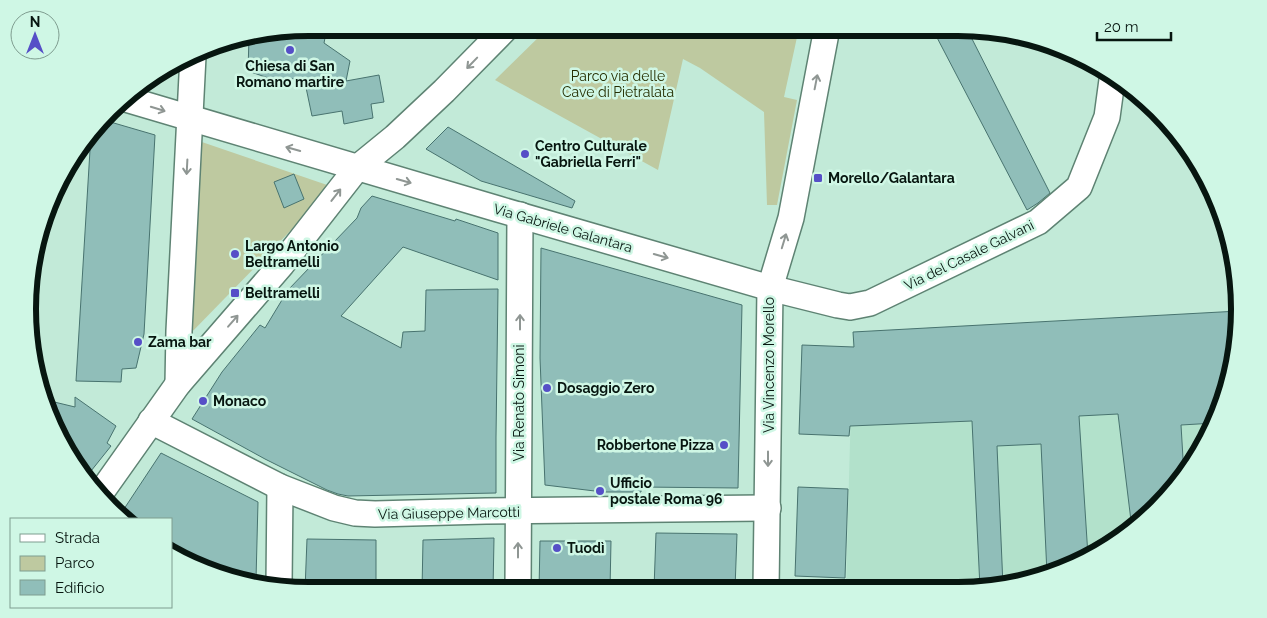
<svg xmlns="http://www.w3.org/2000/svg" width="1267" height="618" viewBox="0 0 1267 618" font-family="Raleway,sans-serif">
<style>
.built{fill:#b2e1cb}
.green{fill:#bec9a0}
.building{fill:#90beb9;stroke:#48736f}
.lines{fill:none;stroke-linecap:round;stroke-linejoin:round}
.minor-casing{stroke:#5e8373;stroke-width:28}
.minor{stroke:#fff;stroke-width:25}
.oneway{stroke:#8f9693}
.poi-dot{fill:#564fc7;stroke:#cff7e5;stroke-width:2}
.labels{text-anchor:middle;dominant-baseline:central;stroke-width:5;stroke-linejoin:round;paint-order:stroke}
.poi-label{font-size:14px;font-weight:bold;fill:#071610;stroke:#cff7e5;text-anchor:start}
.park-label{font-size:14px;fill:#252e01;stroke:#cff7e5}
.street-label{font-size:14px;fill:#071610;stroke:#cff7e5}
.rim{fill:none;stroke:#071610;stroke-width:6}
</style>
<rect width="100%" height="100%" fill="#c2ead8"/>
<path class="built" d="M1239 311 1218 417 1181 481 1129 532 1065 569 995 588 846 589 853 332Z"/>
<g class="green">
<path d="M548 28H799L784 97 797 100 777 205H767L764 112 700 68 683 59 658 170 495 80Z"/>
<path d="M196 140 333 187 189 335Z"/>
</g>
<g class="building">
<path d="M309 28H327L324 43 350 61 346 81 379 75 384 102 371 104 373 118 344 124 342 111 312 116 304 78 274 80 248 71 249 37Z"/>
<path d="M932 28H958L967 29 1050 193 1038 203 1027 210Z"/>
<path d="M107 121 155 135 144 334 136 368 122 369 121 382 76 381 90 150 83 148Z"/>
<path d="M448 127 575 201 572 208 481 181 426 149Z"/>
<path d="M294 174 304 199 284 208 274 182Z"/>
<path d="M372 196 455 221 456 219 498 233V280L403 247 341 316 401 348 403 332 425 331 426 290 498 289 496 437V493L348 496 338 494 327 490 265 459 192 419 222 372 260 325 265 328 288 290 357 218 361 208Z"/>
<path d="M541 248 742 305 738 488 641 487V492H603L545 485 540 358Z"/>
<path d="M1239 311 1218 417 1215 423 1181 425 1184 475 1181 481 1132 529 1118 414 1079 416 1088 556 1065 569 1047 574 1041 444 997 446 1003 586 995 588H980L972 421 850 426 849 436 799 434 802 345 854 347 853 332Z"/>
<path d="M75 397 116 426 107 443 111 446 87 476 57 434 46 400 75 407Z"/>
<path d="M161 453 258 502 256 580 201 569 184 557 183 554 171 547V519H127L120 515Z"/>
<path d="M798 487 848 489 845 578 795 576Z"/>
<path d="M656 533 737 534 735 589H654Z"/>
<path d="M494 538 493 590H422L423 540Z"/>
<path d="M307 539 376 540V590H305Z"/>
<path d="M540 541H611L610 589 539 590Z"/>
</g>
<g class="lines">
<g class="minor-casing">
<g id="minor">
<path d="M126 99 498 209 770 288 838 305 850 307 870 303 1038 222 1079 187 1107 117 1112 80"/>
<path d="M178 384 179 331 193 56"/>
<path d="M151 421 280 487 334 508 355 513 375 514 486 511 768 508"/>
<path d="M100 494 178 384 282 264 357 168 395 137 444 91 506 28"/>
<path d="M279 585 280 487"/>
<path d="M766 589 770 288 791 218 827 28"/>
<path d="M518 590 520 215"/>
</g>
</g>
<use href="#minor" class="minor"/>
</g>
<defs><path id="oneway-shaft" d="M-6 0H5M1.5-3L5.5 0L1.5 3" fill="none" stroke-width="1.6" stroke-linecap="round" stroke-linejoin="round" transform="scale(1.25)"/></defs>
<g class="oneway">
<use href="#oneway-shaft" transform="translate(472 63) rotate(134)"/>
<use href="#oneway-shaft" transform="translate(816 82) rotate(-79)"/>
<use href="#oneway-shaft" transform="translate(158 109) rotate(17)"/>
<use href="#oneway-shaft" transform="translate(293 149) rotate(-164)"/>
<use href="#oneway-shaft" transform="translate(187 167) rotate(93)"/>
<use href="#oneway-shaft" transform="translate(404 181) rotate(16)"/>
<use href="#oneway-shaft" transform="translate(336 195) rotate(-52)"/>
<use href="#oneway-shaft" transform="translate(784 241) rotate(-73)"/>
<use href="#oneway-shaft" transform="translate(661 256) rotate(16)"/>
<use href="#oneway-shaft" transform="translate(233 321) rotate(-49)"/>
<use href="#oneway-shaft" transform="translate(520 322) rotate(-90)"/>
<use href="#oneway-shaft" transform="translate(768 459) rotate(90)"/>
<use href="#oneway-shaft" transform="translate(518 550) rotate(-90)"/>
</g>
<g class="poi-dot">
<circle cx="290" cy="50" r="5"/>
<circle cx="525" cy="154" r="5"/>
<rect x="813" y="173" width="10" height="10" rx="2.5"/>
<circle cx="235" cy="254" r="5"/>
<rect x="230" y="288" width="10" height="10" rx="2.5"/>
<circle cx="138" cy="342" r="5"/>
<circle cx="547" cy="388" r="5"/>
<circle cx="203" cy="401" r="5"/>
<circle cx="724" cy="445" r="5"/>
<circle cx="600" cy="491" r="5"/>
<circle cx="557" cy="548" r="5"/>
</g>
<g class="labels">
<g class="poi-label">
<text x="290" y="66" text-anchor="middle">Chiesa di San<tspan x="290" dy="16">Romano martire</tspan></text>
<text x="535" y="146">Centro Culturale<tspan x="535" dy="16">"Gabriella Ferri"</tspan></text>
<text x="828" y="178">Morello/Galantara</text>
<text x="245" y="246">Largo Antonio<tspan x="245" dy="16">Beltramelli</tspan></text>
<text x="245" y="293">Beltramelli</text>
<text x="148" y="342">Zama bar</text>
<text x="557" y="388">Dosaggio Zero</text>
<text x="213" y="401">Monaco</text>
<text x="714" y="445" text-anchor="end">Robbertone Pizza</text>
<text x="610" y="483">Ufficio<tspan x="610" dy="16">postale Roma 96</tspan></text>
<text x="567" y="548">Tuodì</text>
</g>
<g class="park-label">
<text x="618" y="76">Parco via delle<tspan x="618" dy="16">Cave di Pietralata</tspan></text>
</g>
<g class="street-label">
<text transform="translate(563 228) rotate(16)">Via Gabriele Galantara</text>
<text transform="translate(969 255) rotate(-26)">Via del Casale Galvani</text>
<text transform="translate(769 365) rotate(-90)">Via Vincenzo Morello</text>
<text transform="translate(519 403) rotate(-90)">Via Renato Simoni</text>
<text transform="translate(449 513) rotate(-1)">Via Giuseppe Marcotti</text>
</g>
</g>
<path d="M0 0H1267V618H0ZM309 36H958A273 273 0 0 1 1231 309V309A273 273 0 0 1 958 582H309A273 273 0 0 1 36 309V309A273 273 0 0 1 309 36Z" fill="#cff7e5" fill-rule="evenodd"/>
<path class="rim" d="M309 36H958A273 273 0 0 1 1231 309V309A273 273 0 0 1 958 582H309A273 273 0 0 1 36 309V309A273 273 0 0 1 309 36Z"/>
<rect x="10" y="518" width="162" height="90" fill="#cff7e5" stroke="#7f9d90"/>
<rect x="20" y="534" width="25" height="8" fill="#ffffff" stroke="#7f9d90"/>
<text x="55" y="543" font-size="15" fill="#071610">Strada</text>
<rect x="20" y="556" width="25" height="15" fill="#bec9a0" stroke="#7f9d90"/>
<text x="55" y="568" font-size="15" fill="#071610">Parco</text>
<rect x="20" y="580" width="25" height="15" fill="#90beb9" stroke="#7f9d90"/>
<text x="55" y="593" font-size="15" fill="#071610">Edificio</text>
<g transform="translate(35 35)"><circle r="24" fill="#cff7e5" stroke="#7f9d90"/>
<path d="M0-4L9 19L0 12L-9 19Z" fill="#564fc7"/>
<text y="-8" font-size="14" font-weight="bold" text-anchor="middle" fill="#071610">N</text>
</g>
<path d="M1097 32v8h74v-8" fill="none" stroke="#071610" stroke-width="2.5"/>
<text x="1104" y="32" font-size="15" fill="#071610" stroke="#cff7e5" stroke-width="4" paint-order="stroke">20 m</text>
</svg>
